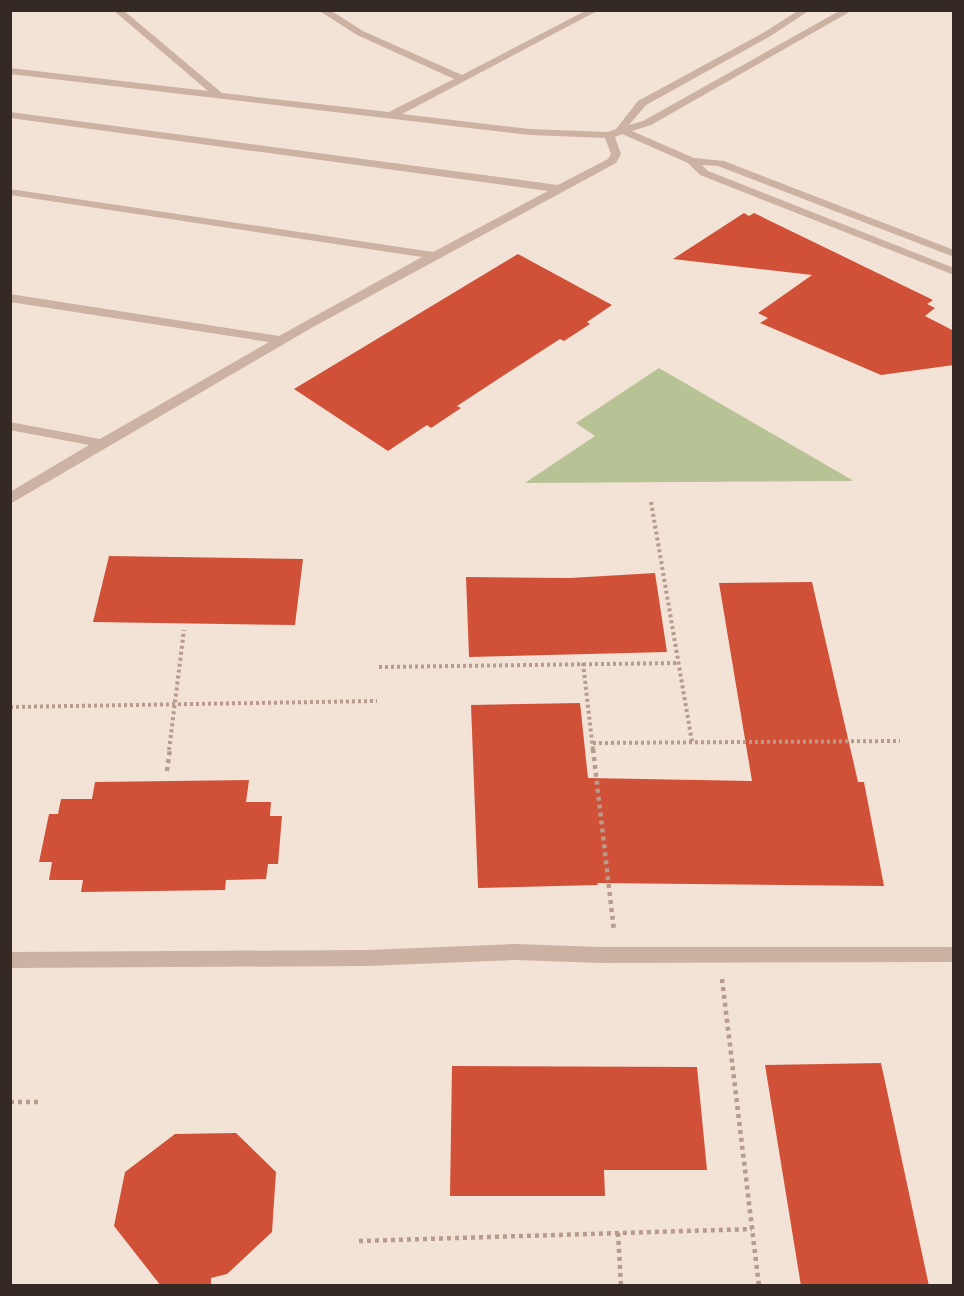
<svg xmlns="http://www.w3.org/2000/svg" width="964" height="1296" viewBox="0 0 964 1296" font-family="Signika,sans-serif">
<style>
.green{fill:#b7c395}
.building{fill:#d05137}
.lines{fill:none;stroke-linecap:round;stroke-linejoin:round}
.path-far1{stroke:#b79b8c;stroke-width:4;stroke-dasharray:3 3;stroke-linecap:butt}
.path{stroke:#b79b8c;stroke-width:4.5;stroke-dasharray:4 4;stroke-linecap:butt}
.minor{fill:#cbb2a2;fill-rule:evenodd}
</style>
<rect width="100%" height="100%" fill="#f3e3d6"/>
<path class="green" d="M659 368 852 480V481L525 483 595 436 576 423Z"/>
<g class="building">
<path d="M744 213 749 216 754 213 933 300 927 304 935 308 925 316 954 331V365L881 375 760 323 768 318 758 313 812 275 673 259Z"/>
<path d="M518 254 612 305 587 322 590 324 564 341 560 339 512 370 457 406 461 408 431 428 427 425 388 451 294 389Z"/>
<path d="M109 556 303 559 295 625 93 622Z"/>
<path d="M655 573 667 652 469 657 466 577 570 578Z"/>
<path d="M812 582 858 782H864L884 886 597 883 598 885 478 888 471 705 580 703 588 778 752 781 719 583Z"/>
<path d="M249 780 246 802H271L270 816H282L278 864H268L266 879 226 880 225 890 81 892 83 880H49L52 862H39L49 814H58L61 799H92L95 782Z"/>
<path d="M881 1063 929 1286H801L765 1065Z"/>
<path d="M452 1066 697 1067 707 1170H604L605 1196H450Z"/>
<path d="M236 1133 276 1172 272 1232 227 1274 211 1278V1286H161L114 1226 125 1172 175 1134Z"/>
</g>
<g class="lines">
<g class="path-far1">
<path d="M651 502 692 742"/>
<path d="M583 663 593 750"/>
<path d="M379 667 678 663"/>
<path d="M10 707 377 701"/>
<path d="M593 743 900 741"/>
<path d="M169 750 184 630"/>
</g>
<g class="path">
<path d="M593 749 614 931"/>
<path d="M167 771 170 749"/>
<path d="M722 979 759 1286"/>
<path d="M10 1102H39"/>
<path d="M618 1233 621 1286"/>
<path d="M359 1241 752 1229"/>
</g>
<g class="minor">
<path d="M113 10H123L222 93 389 112 454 79 357 35 318 10H330L363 31 462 75 587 10H599L402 114 530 129 608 132 616 129 638 101 763 33 799 10H810L769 37 646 105 629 125 643 121 841 10H853L651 125 632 131 694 158 724 161 954 250V257L718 166 702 165 708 171 954 268V275L700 175 688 163 622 134 615 137 621 154 616 163 313 327 10 504V492L89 445 10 430V422L100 439 269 342 10 302V294L279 336 422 257 10 195V189L433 252 548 191 10 118V112L558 185 608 159 611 154 605 138 530 135 10 74V68L208 91Z"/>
<path d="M515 944 601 947H951L954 948V962L601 963 515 960 367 966 10 968V952L367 950Z"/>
</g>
</g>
<rect width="964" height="1296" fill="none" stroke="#352925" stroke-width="24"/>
</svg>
